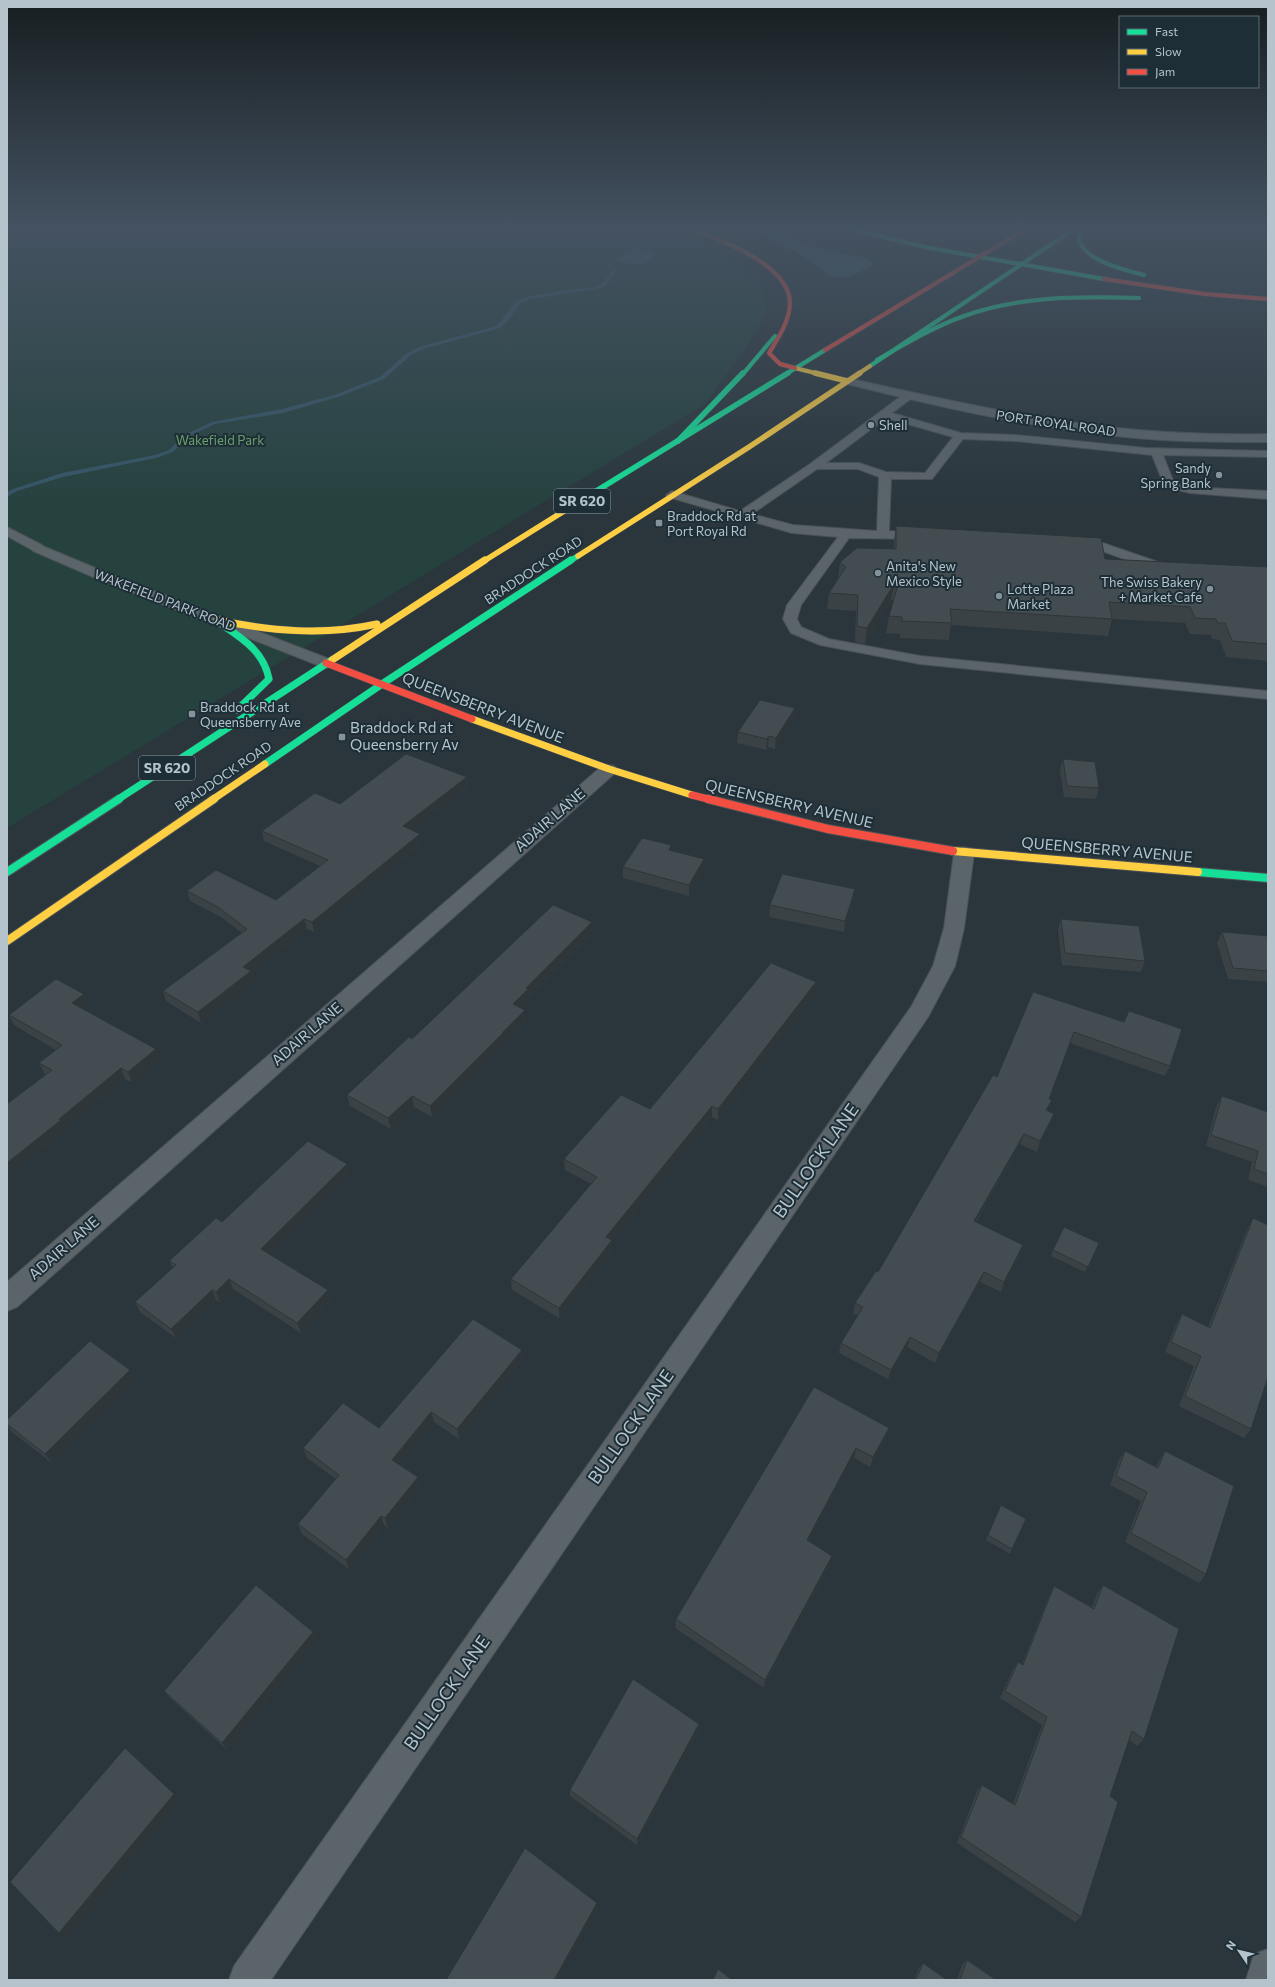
<svg xmlns="http://www.w3.org/2000/svg" width="1275" height="1987" font-family="Commissioner,sans-serif">
  <style>
    .green { fill: #26423f }
    .water { fill: #355667 }
    .lines { fill: none; stroke-linecap: round; stroke-linejoin: round }
    .stream { fill: #355667; fill-rule: evenodd }
    .lane-casing { stroke: #495156; stroke-width: 2 }
    .street-casing { stroke: #495156; stroke-width: 2 }
    .fast-far3-casing { stroke: #495156; stroke-width: 5 }
    .fast-far2-casing { stroke: #495156; stroke-width: 6 }
    .fast-far1-casing { stroke: #495156; stroke-width: 8 }
    .fast-casing { stroke: #495156; stroke-width: 10 }
    .slow-far3-casing { stroke: #495156; stroke-width: 5 }
    .slow-far2-casing { stroke: #495156; stroke-width: 6 }
    .slow-far1-casing { stroke: #495156; stroke-width: 8 }
    .slow-casing { stroke: #495156; stroke-width: 10 }
    .jam-far2-casing { stroke: #495156; stroke-width: 5 }
    .jam-far1-casing { stroke: #495156; stroke-width: 8 }
    .jam-casing { stroke: #495156; stroke-width: 10 }
    .lane { fill: #5b6469; fill-rule: evenodd }
    .street { fill: #5b6469; fill-rule: evenodd }
    .fast-far3 { stroke: #16e098; stroke-width: 4 }
    .fast-far2 { stroke: #16e098; stroke-width: 5.5 }
    .fast-far1 { stroke: #16e098; stroke-width: 7 }
    .fast { stroke: #16e098; stroke-width: 8 }
    .slow-far3 { stroke: #ffcf43; stroke-width: 4 }
    .slow-far2 { stroke: #ffcf43; stroke-width: 5.5 }
    .slow-far1 { stroke: #ffcf43; stroke-width: 7 }
    .slow { stroke: #ffcf43; stroke-width: 8 }
    .jam-far2 { stroke: #f24e42; stroke-width: 4 }
    .jam-far1 { stroke: #f24e42; stroke-width: 7 }
    .jam { stroke: #f24e42; stroke-width: 8 }
    .wall { fill: #3a4246 }
    .shaded-wall { fill: #2f3639 }
    .building { fill: #434d51; stroke: #2f3639 }
    .poi-dot { fill: #84929a; stroke: #1d2e37; stroke-width: 1.5 }
    .labels { text-anchor: middle; stroke-width: 4; stroke-linejoin: round; paint-order: stroke }
    .far-street-label { font-size: 13px; fill: #b5c4cc; stroke: #1d2e37 }
    .far-poi-label { font-size: 13px; fill: #b5c4cc; stroke: #1d2e37; text-anchor: start }
    .far-park-label { font-size: 13px; fill: #6b9f6a; stroke: #1d2e37 }
    .shield { fill: #1d2e37; stroke: #87979f; stroke-width: 1 }
    .shield-label { font-size: 14px; font-weight: bold; fill: #b5c4cc }
    .street-label { font-size: 15px; fill: #b5c4cc; stroke: #1d2e37 }
    .poi-label { font-size: 15px; fill: #b5c4cc; stroke: #1d2e37; text-anchor: start }
    .near-street-label { font-size: 18px; fill: #b5c4cc; stroke: #1d2e37 }
  </style>
  <rect width="100%" height="100%" fill="#2a363c"/>
  <path class="green" d="M 7,227 L 651,227 C 685,237 753,257 764,295 C 765,299 768,304 767,307 C 766,323 717,387 705,404 L 7,828 Z"/>
  <g class="water">
    <polygon points="747,227 764,227 810,246 866,258 873,262 872,266 849,277 838,278 829,276 824,270 793,250"/>
    <path d="M 637,249 C 644,249 650,249 654,256 L 642,265 L 619,262 L 616,259 L 629,251 Z"/>
  </g>
  <g class="lines">
    <path class="stream" d="M 613,270 L 617,271 L 606,286 L 597,289 L 530,299 L 520,303 L 508,321 L 500,328 L 423,349 L 411,355 L 384,379 L 338,397 L 283,413 L 215,424 L 188,437 L 173,452 L 156,458 L 63,477 L 17,491 L 7,497 L 7,492 L 13,489 L 62,473 L 155,455 L 169,450 L 184,435 L 212,422 L 282,409 L 334,395 L 380,377 L 407,353 L 419,347 L 496,326 C 504,319 508,310 516,302 C 523,294 580,289 594,287 L 602,284 Z"/>
    <g class="lane-casing">
      <g id="lane">
        <path d="M 908,393 L 912,394 L 913,396 L 912,398 L 892,413 L 961,433 L 1015,435 L 1146,448 L 1268,451 L 1268,457 L 1163,455 L 1174,483 L 1190,487 L 1268,491 L 1268,499 L 1190,493 L 1165,487 L 1152,455 L 1015,441 L 963,439 L 932,479 L 891,479 L 889,531 L 921,532 L 925,533 L 927,536 L 925,539 L 849,538 L 801,605 L 797,619 L 801,627 L 829,639 L 920,656 L 1268,691 L 1268,699 L 920,664 L 820,645 L 791,633 L 783,619 L 787,605 L 838,537 L 792,533 L 668,497 L 666,495 L 672,491 L 740,511 L 810,464 L 904,394 ZM 886,418 L 953,437 L 925,473 L 886,472 L 859,463 L 826,463 ZM 817,469 L 858,469 L 879,477 L 877,531 L 793,525 L 752,514 Z"/>
        <polygon points="7,527 42,545 44,548 38,552 34,551 7,536"/>
        <polygon points="1077,541 1100,542 1161,563 1172,564 1173,567 1172,570 1155,570 1099,550 1073,548 1071,545 1073,542"/>
      </g>
    </g>
    <g class="street-casing">
      <g id="street">
        <path d="M 847,378 C 933,397 1020,417 1108,427 C 1161,433 1214,435 1268,434 L 1268,442 C 1233,442 1197,442 1162,440 C 1054,433 947,409 843,383 L 841,381 L 843,379 Z"/>
        <polygon points="38,544 110,574 332,660 334,663 332,666 326,668 320,666 100,580 33,551 31,548 33,545"/>
        <polygon points="608,765 614,766 617,770 614,774 17,1307 7,1311 7,1282 602,766"/>
        <polygon points="964,847 971,849 974,853 964,928 955,966 928,1017 271,1980 229,1980 234,1966 911,1007 933,966 944,928 954,853 957,849"/>
        <polygon points="1268,1949 1268,1980 1246,1980 1254,1954"/>
      </g>
    </g>
    <g class="fast-far3-casing">
      <g id="fast-far3">
        <polyline points="842,227 930,248 1104,279"/>
        <path d="M 1082,227 C 1081,231 1078,235 1079,239 C 1084,261 1125,270 1144,275"/>
        <path d="M 877,360 C 905,344 933,327 964,316 C 1020,296 1080,296 1139,298"/>
        <polyline points="870,366 1077,227"/>
        <polyline points="743,374 775,336"/>
        <polyline points="786,374 825,350"/>
      </g>
    </g>
    <g class="fast-far2-casing">
      <g id="fast-far2">
        <polyline points="678,441 743,373"/>
        <polyline points="593,493 788,373"/>
        <polyline points="570,561 578,556"/>
      </g>
    </g>
    <g class="fast-far1-casing">
      <g id="fast-far1">
        <path d="M 224,626 C 245,640 264,653 269,679 L 237,710"/>
        <polyline points="265,764 382,684 571,560"/>
        <polyline points="117,800 332,660"/>
      </g>
    </g>
    <g class="fast-casing">
      <g id="fast">
        <polyline points="7,872 119,799"/>
        <polyline points="1198,872 1268,878"/>
      </g>
    </g>
    <g class="slow-far3-casing">
      <g id="slow-far3">
        <polyline points="795,368 819,374"/>
        <polyline points="858,374 870,366"/>
      </g>
    </g>
    <g class="slow-far2-casing">
      <g id="slow-far2">
        <polyline points="815,373 847,381"/>
        <polyline points="578,556 749,447 860,373"/>
        <polyline points="484,561 593,493"/>
      </g>
    </g>
    <g class="slow-far1-casing">
      <g id="slow-far1">
        <path d="M 217,620 C 271,631 323,636 377,624"/>
        <polyline points="332,660 485,560"/>
        <polyline points="472,719 609,769 692,795"/>
        <polyline points="212,800 265,764"/>
      </g>
    </g>
    <g class="slow-casing">
      <g id="slow">
        <polyline points="953,851 1198,872"/>
        <polyline points="7,941 214,799"/>
      </g>
    </g>
    <g class="jam-far2-casing">
      <g id="jam-far2">
        <path d="M 685,227 C 716,238 788,263 790,302 C 790,321 778,338 769,353 L 780,364 L 795,368"/>
        <polyline points="1104,279 1205,294 1268,299"/>
        <polyline points="825,350 1029,227"/>
      </g>
    </g>
    <g class="jam-far1-casing">
      <g id="jam-far1">
        <polyline points="326,663 472,719"/>
        <polyline points="692,795 712,800"/>
      </g>
    </g>
    <g class="jam-casing">
      <polyline id="jam" points="708,799 828,829 953,851"/>
    </g>
    <use href="#lane" class="lane"/>
    <use href="#street" class="street"/>
    <use href="#fast-far3" class="fast-far3"/>
    <use href="#fast-far2" class="fast-far2"/>
    <use href="#fast-far1" class="fast-far1"/>
    <use href="#fast" class="fast"/>
    <use href="#slow-far3" class="slow-far3"/>
    <use href="#slow-far2" class="slow-far2"/>
    <use href="#slow-far1" class="slow-far1"/>
    <use href="#slow" class="slow"/>
    <use href="#jam-far2" class="jam-far2"/>
    <use href="#jam-far1" class="jam-far1"/>
    <use href="#jam" class="jam"/>
  </g>
  <g class="wall">
    <polygon points="896,526 1105,559 1268,567 1268,661 1226,657 1220,640 1212,639 1211,635 1190,634 1185,623 1112,619 1108,636 951,625 949,640 900,638 900,634 886,633 889,616 894,600 891,600 865,644 855,642 856,611 827,609 829,593 838,578 840,562 894,549 894,541"/>
    <polygon points="795,708 794,718 775,749 768,747 766,750 737,743 738,732"/>
    <polygon points="1063,759 1099,788 1096,799 1064,797 1060,770"/>
    <polygon points="467,777 468,787 412,830 420,834 421,844 314,932 307,929 252,973 254,982 201,1023 166,1001 163,991 242,933 221,917 190,901 187,891 276,900 320,866 264,841 262,831 340,804"/>
    <polygon points="671,850 704,870 689,896 623,878 623,867"/>
    <polygon points="855,889 853,900 844,932 769,917 770,905"/>
    <polygon points="1061,919 1145,961 1141,972 1062,965 1058,930"/>
    <polygon points="592,922 593,933 529,997 529,1000 521,1008 526,1021 504,1043 504,1044 432,1117 414,1107 391,1129 350,1106 347,1095 412,1039"/>
    <polygon points="1222,932 1268,936 1268,982 1228,979 1217,943"/>
    <polygon points="816,982 815,993 718,1120 712,1117 612,1241 612,1251 559,1318 512,1290 511,1279 591,1184 565,1170 564,1159 650,1109"/>
    <polygon points="1033,992 1170,1066 1165,1076 1070,1043 1049,1099 1048,1111 1054,1114 1050,1124 1037,1152 1020,1144 976,1222 1020,1255 1001,1292 980,1282 935,1363 907,1347 888,1379 839,1353 841,1343 858,1316 853,1313 855,1303 878,1272 997,1077"/>
    <polygon points="88,1005 83,1009 156,1049 160,1060 132,1082 125,1079 65,1128 66,1130 7,1177 46,1075 44,1073 39,1063 56,1050 14,1025 9,1015"/>
    <polygon points="1222,1096 1268,1112 1268,1187 1248,1180 1252,1162 1206,1146 1216,1107"/>
    <polygon points="350,1174 269,1254 328,1290 331,1300 301,1333 233,1289 220,1302 216,1300 176,1338 140,1312 135,1302 173,1268 169,1261 222,1222"/>
    <polygon points="1253,1218 1251,1429 1244,1438 1179,1406 1194,1366 1165,1352 1176,1325 1182,1314 1208,1327 1247,1229"/>
    <polygon points="1099,1243 1085,1272 1051,1256 1053,1250"/>
    <polygon points="522,1350 523,1360 459,1439 434,1422 399,1465 420,1487 388,1528 384,1525 349,1569 302,1534 298,1524 336,1479 307,1458 303,1448 379,1428"/>
    <polygon points="136,1380 52,1463 12,1432 7,1425 7,1420"/>
    <polygon points="814,1387 889,1428 886,1438 870,1467 854,1458 809,1542 830,1565 764,1688 675,1628 676,1619"/>
    <polygon points="1125,1451 1156,1467 1159,1461 1165,1451 1206,1574 1199,1583 1125,1542 1141,1501 1110,1485 1119,1460"/>
    <polygon points="1001,1505 1026,1519 1010,1554 986,1540"/>
    <polygon points="1103,1585 1144,1739 1137,1746 1129,1740 1110,1796 1081,1917 1075,1922 957,1843 977,1791 982,1785 1013,1804 1042,1725 1000,1698 1013,1669 1018,1662 1022,1664 1050,1594 1054,1586 1092,1607 1097,1594"/>
    <polygon points="313,1632 317,1640 227,1750 170,1698 164,1691"/>
    <polygon points="699,1724 698,1732 637,1845 570,1796 570,1790"/>
    <polygon points="967,1960 996,1980 957,1980 962,1965"/>
    <polygon points="923,1963 947,1980 914,1980 919,1968"/>
  </g>
  <g class="shaded-wall">
    <polygon points="894,584 891,600 865,644 867,628"/>
    <polygon points="795,708 794,718 775,749 776,738"/>
    <polygon points="769,736 768,747 766,750 767,739"/>
    <polygon points="467,777 468,787 404,836 403,826"/>
    <polygon points="420,834 421,844 314,932 312,922"/>
    <polygon points="704,859 704,870 689,896 689,885"/>
    <polygon points="855,889 853,900 844,932 845,921"/>
    <polygon points="304,919 307,929 252,973 254,982 201,1023 198,1012 243,967"/>
    <polygon points="592,922 593,933 529,997 529,1000 514,1016 513,1004 526,988"/>
    <polygon points="816,982 815,993 718,1120 718,1109"/>
    <polygon points="84,994 88,1005 77,1013 72,1003"/>
    <polygon points="525,1010 526,1021 504,1043 504,1044 432,1117 430,1106"/>
    <polygon points="156,1049 160,1060 132,1082 128,1072"/>
    <polygon points="121,1068 125,1079 65,1128 66,1130 7,1177 7,1163"/>
    <polygon points="412,1096 414,1107 391,1129 388,1118"/>
    <polygon points="1052,1100 1048,1111 1043,1121 1046,1110"/>
    <polygon points="712,1106 712,1117 612,1241 612,1251 559,1318 559,1308 606,1237"/>
    <polygon points="1054,1114 1050,1124 1037,1152 1040,1141"/>
    <polygon points="1024,1134 1020,1144 970,1231 974,1221"/>
    <polygon points="347,1164 350,1174 265,1259 261,1249"/>
    <polygon points="1023,1245 1020,1255 1001,1292 1004,1282"/>
    <polygon points="984,1272 980,1282 935,1363 939,1353"/>
    <polygon points="229,1279 233,1289 220,1302 216,1292"/>
    <polygon points="212,1290 216,1300 176,1338 171,1329"/>
    <polygon points="328,1290 331,1300 301,1333 297,1323"/>
    <polygon points="910,1337 907,1347 888,1379 891,1370"/>
    <polygon points="522,1350 523,1360 459,1439 457,1429"/>
    <polygon points="130,1370 136,1380 52,1463 45,1454"/>
    <polygon points="431,1412 434,1422 395,1470 392,1460"/>
    <polygon points="889,1428 886,1438 870,1467 873,1457"/>
    <polygon points="856,1448 854,1458 805,1550 807,1540"/>
    <polygon points="418,1477 420,1487 388,1528 385,1518"/>
    <polygon points="381,1516 384,1525 349,1569 346,1560"/>
    <polygon points="832,1556 830,1565 764,1688 765,1680"/>
    <polygon points="313,1632 317,1640 227,1750 222,1743"/>
    <polygon points="699,1724 698,1732 637,1845 637,1839"/>
    <polygon points="174,1794 180,1801 67,1938 59,1933"/>
    <polygon points="597,1903 598,1909 558,1980 554,1980"/>
  </g>
  <g class="building">
    <polygon points="896,526 1101,538 1105,559 1268,567 1268,644 1232,641 1225,623 1217,623 1216,619 1195,618 1190,607 1109,602 1112,619 950,609 952,623 902,621 902,617 889,616 898,585 894,584 867,628 857,626 858,595 829,593 846,567 840,562 857,548 896,549"/>
    <polygon points="760,700 795,708 776,738 769,736 767,739 738,732"/>
    <polygon points="406,754 467,777 403,826 420,834 312,922 304,919 243,967 251,971 198,1012 163,991 247,929 218,907 187,891 216,870 276,900 328,860 262,831 315,793 340,804"/>
    <polygon points="1063,759 1095,762 1099,788 1067,786"/>
    <polygon points="642,838 671,845 669,850 704,859 689,885 623,867"/>
    <polygon points="782,874 855,889 845,921 770,905"/>
    <polygon points="553,905 592,922 526,988 528,989 513,1004 525,1010 502,1033 503,1033 430,1106 412,1096 388,1118 347,1095 409,1037 412,1039"/>
    <polygon points="1061,919 1139,926 1145,961 1065,953"/>
    <polygon points="1222,932 1268,936 1268,971 1233,968"/>
    <polygon points="771,963 816,982 718,1109 712,1106 606,1237 612,1240 559,1308 511,1279 597,1177 564,1159 621,1095 650,1109"/>
    <polygon points="56,979 84,994 72,1003 156,1049 128,1072 121,1068 59,1119 61,1120 7,1163 7,1104 52,1070 39,1063 62,1045 9,1015"/>
    <polygon points="1033,992 1124,1022 1129,1011 1182,1029 1170,1066 1074,1032 1049,1099 1052,1100 1046,1110 1054,1114 1040,1141 1024,1134 974,1221 1023,1245 1004,1282 984,1272 939,1353 910,1337 891,1370 841,1343 863,1307 855,1303 876,1271 878,1272 993,1075 997,1077"/>
    <polygon points="1222,1096 1268,1112 1268,1174 1254,1169 1258,1151 1211,1135"/>
    <polygon points="308,1141 347,1164 261,1249 328,1290 297,1323 229,1279 216,1292 212,1290 171,1329 135,1302 176,1265 169,1261 216,1218 222,1222"/>
    <polygon points="1253,1218 1268,1225 1268,1377 1251,1429 1185,1396 1201,1356 1171,1342 1182,1314 1210,1328"/>
    <polygon points="1064,1227 1099,1243 1088,1267 1053,1250"/>
    <polygon points="473,1319 522,1350 457,1429 431,1412 392,1460 418,1477 385,1518 381,1516 346,1560 298,1524 339,1475 303,1448 343,1403 379,1428"/>
    <polygon points="90,1341 130,1370 45,1454 7,1424 7,1420"/>
    <polygon points="814,1387 889,1428 873,1457 856,1448 807,1540 832,1556 765,1680 676,1619"/>
    <polygon points="1125,1451 1158,1468 1165,1451 1234,1486 1206,1574 1131,1533 1147,1492 1116,1476"/>
    <polygon points="1001,1505 1026,1519 1012,1549 988,1535"/>
    <polygon points="256,1585 313,1632 222,1743 164,1691"/>
    <polygon points="1103,1585 1179,1629 1144,1739 1132,1731 1110,1796 1118,1802 1081,1917 961,1837 982,1785 1015,1805 1047,1717 1005,1691 1018,1662 1023,1665 1054,1586 1094,1609"/>
    <polygon points="633,1679 699,1724 637,1839 570,1790"/>
    <polygon points="125,1748 174,1794 59,1933 10,1882"/>
    <polygon points="525,1848 597,1903 554,1980 446,1980"/>
    <polygon points="967,1960 996,1980 960,1980"/>
    <polygon points="923,1963 947,1980 916,1980"/>
    <polygon points="718,1969 732,1980 713,1980"/>
  </g>
  <linearGradient id="sky" x2="0" y2="1"><stop stop-color="#171e21"/><stop offset="0.45" stop-color="#445261"/><stop offset="1" stop-color="#445261" stop-opacity="0"/></linearGradient>
  <rect width="1275" height="505" fill="url(#sky)"/>
  <g class="poi-dot">
    <circle cx="871" cy="425" r="4"/>
    <circle cx="1219" cy="475" r="4"/>
    <rect x="655" y="519" width="8" height="8" rx="2"/>
    <circle cx="878" cy="573" r="4"/>
    <circle cx="1210" cy="589" r="4"/>
    <circle cx="999" cy="596" r="4"/>
    <rect x="188" y="710" width="8" height="8" rx="2"/>
    <rect x="338" y="733" width="8" height="8" rx="2"/>
  </g>
  <g class="labels">
    <g class="far-street-label">
      <text transform="translate(1056 423) rotate(8)" y="5">PORT ROYAL ROAD</text>
      <text transform="translate(533 570) rotate(-33)" y="5">BRADDOCK ROAD</text>
      <text transform="translate(165 600) rotate(21)" y="5">WAKEFIELD PARK ROAD</text>
      <text transform="translate(223 776) rotate(-34)" y="5">BRADDOCK ROAD</text>
    </g>
    <g class="far-poi-label">
      <text x="879" y="430">Shell</text>
      <text x="1211" y="473" text-anchor="end">Sandy<tspan x="1211" dy="15">Spring Bank</tspan></text>
      <text x="667" y="521">Braddock Rd at<tspan x="667" dy="15">Port Royal Rd</tspan></text>
      <text x="886" y="571">Anita's New<tspan x="886" dy="15">Mexico Style</tspan></text>
      <text x="1202" y="587" text-anchor="end">The Swiss Bakery<tspan x="1202" dy="15">+ Market Cafe</tspan></text>
      <text x="1007" y="594">Lotte Plaza<tspan x="1007" dy="15">Market</tspan></text>
      <text x="200" y="712">Braddock Rd at<tspan x="200" dy="15">Queensberry Ave</tspan></text>
    </g>
    <g class="far-park-label">
      <text x="220" y="445">Wakefield Park</text>
    </g>
    <g class="shield">
      <rect x="554" y="489" width="56" height="24" rx="3"/>
      <rect x="139" y="756" width="56" height="24" rx="3"/>
    </g>
    <g class="shield-label">
      <text x="582" y="506">SR 620</text>
      <text x="167" y="773">SR 620</text>
    </g>
    <g class="street-label">
      <text transform="translate(483 708) rotate(21)" y="5">QUEENSBERRY AVENUE</text>
      <text transform="translate(789 804) rotate(13)" y="5">QUEENSBERRY AVENUE</text>
      <text transform="translate(550 820) rotate(-41)" y="5">ADAIR LANE</text>
      <text transform="translate(1107 850) rotate(5)" y="5">QUEENSBERRY AVENUE</text>
      <text transform="translate(307 1034) rotate(-41)" y="5">ADAIR LANE</text>
      <text transform="translate(64 1248) rotate(-41)" y="5">ADAIR LANE</text>
    </g>
    <g class="poi-label">
      <text x="350" y="733">Braddock Rd at<tspan x="350" dy="17">Queensberry Av</tspan></text>
    </g>
    <g class="near-street-label">
      <text transform="translate(816 1161) rotate(-55)" y="6">BULLOCK LANE</text>
      <text transform="translate(631 1427) rotate(-55)" y="6">BULLOCK LANE</text>
      <text transform="translate(447 1693) rotate(-55)" y="6">BULLOCK LANE</text>
    </g>
  </g>
  <rect width="1275" height="1987" fill="none" stroke="#b5c4cc" stroke-width="16"/>
  <rect x="1119" y="16" width="140" height="72" fill="#1d2e37" stroke="#5a6a73"/>
  <rect x="1127" y="29" width="20" height="6" fill="#16e098" stroke="#5a6a73"/>
  <text x="1155" y="36" font-size="12" fill="#b5c4cc">Fast</text>
  <rect x="1127" y="49" width="20" height="6" fill="#ffcf43" stroke="#5a6a73"/>
  <text x="1155" y="56" font-size="12" fill="#b5c4cc">Slow</text>
  <rect x="1127" y="69" width="20" height="6" fill="#f24e42" stroke="#5a6a73"/>
  <text x="1155" y="76" font-size="12" fill="#b5c4cc">Jam</text>
  <g transform="translate(1239 1951) rotate(305)" stroke="#1d2e37" stroke-width="3" paint-order="stroke">
  <path d="M0-3L7 15L0 10L-7 15Z" fill="#b5c4cc"/>
  <text y="-6" font-size="11" font-weight="bold" text-anchor="middle" fill="#b5c4cc">N</text>
  </g>
</svg>
